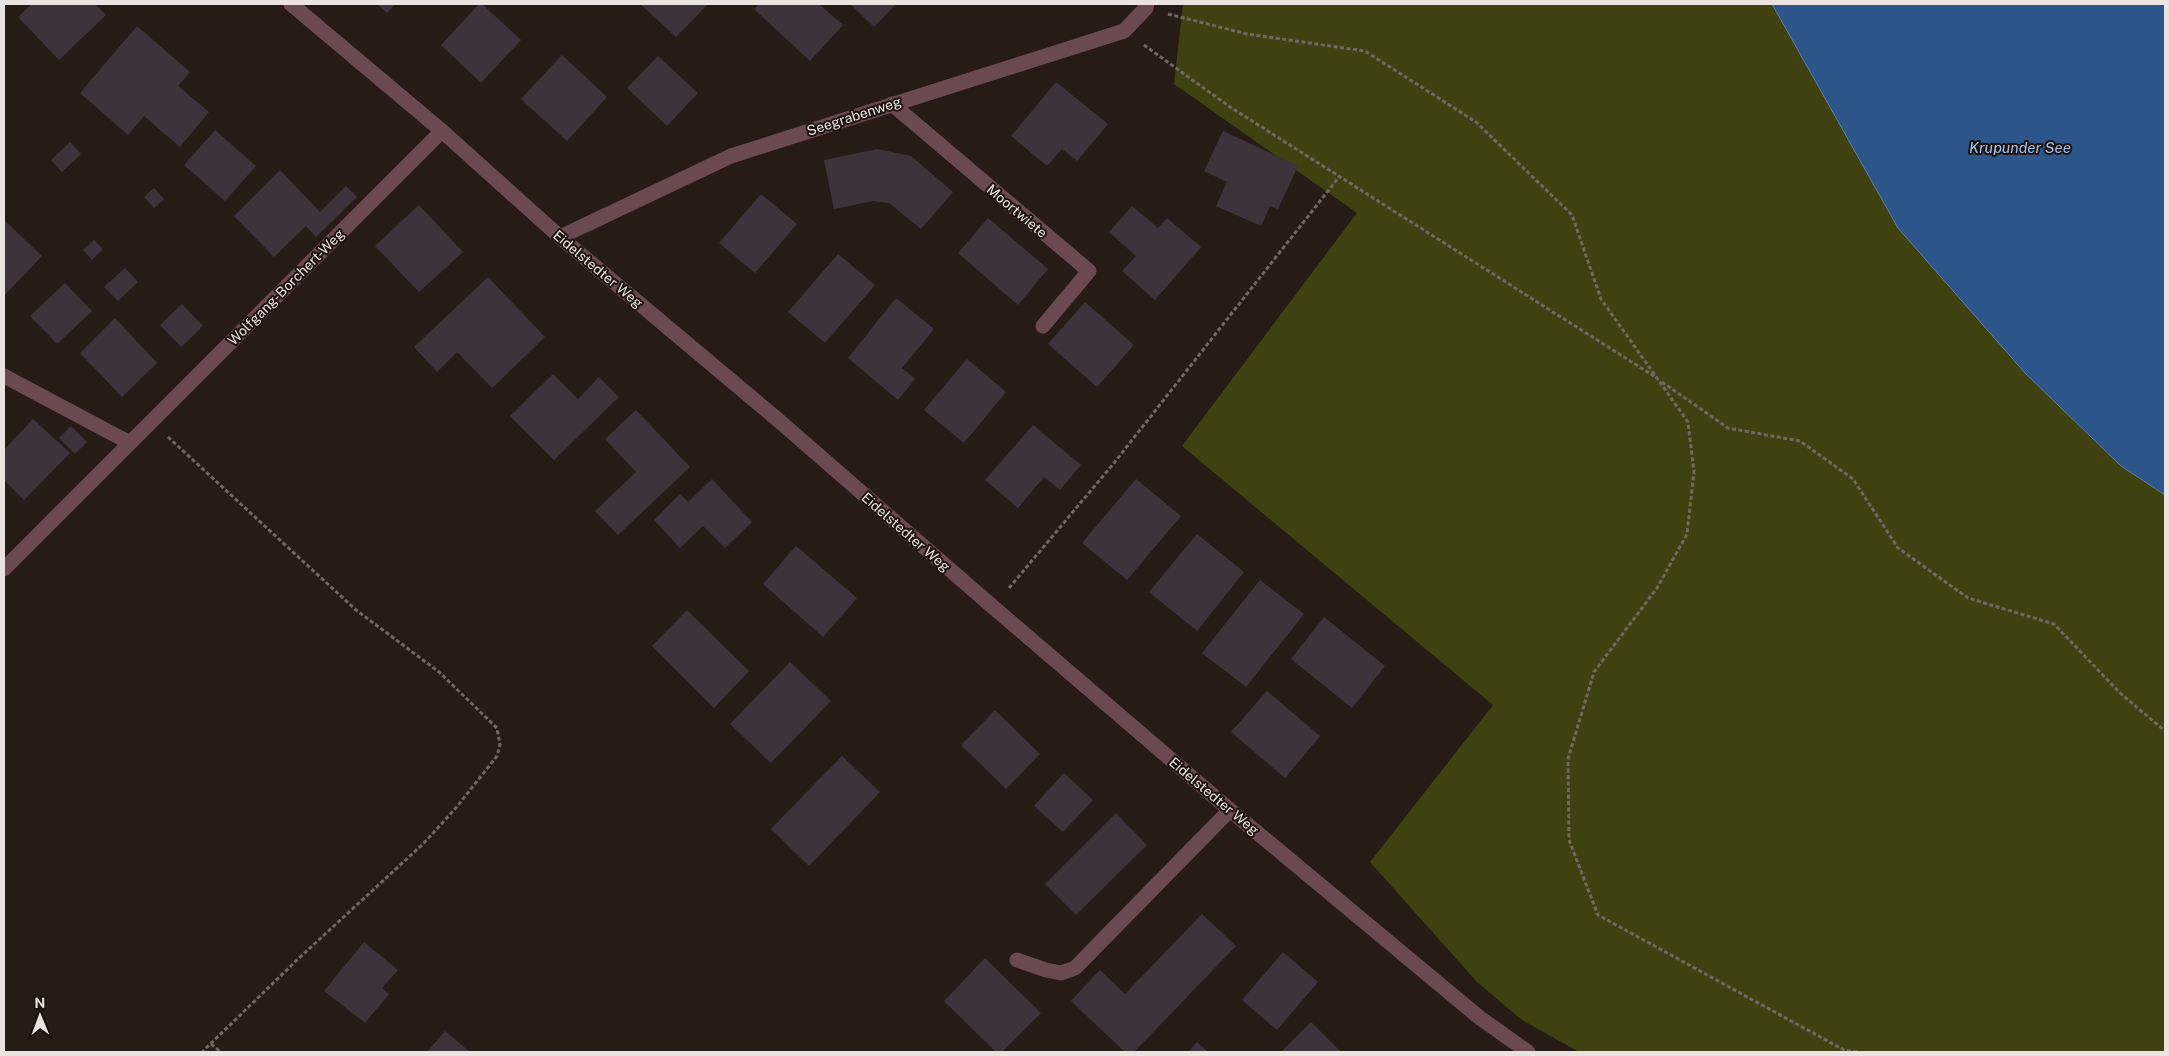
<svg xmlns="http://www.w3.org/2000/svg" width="2169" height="1056" font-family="'Public Sans',sans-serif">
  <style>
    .green { fill: #3f4110 }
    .water { fill: #2c568a; stroke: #6580a4 }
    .building { fill: #3f333b }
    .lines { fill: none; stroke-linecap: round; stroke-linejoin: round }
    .path { stroke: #726762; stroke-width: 3; stroke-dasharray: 4 2.5; stroke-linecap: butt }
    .minor { stroke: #6a4a4f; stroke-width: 15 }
    .labels { text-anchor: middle; stroke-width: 4; stroke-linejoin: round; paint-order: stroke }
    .street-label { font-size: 14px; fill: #ebe3df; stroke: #1d120d }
    .water-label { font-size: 15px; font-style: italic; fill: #a1c6f4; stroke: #1d120d }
  </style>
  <rect width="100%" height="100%" fill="#271b15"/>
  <polygon class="green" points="1183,4 1772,4 1898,228 2025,373 2121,466 2165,495 2165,1052 1579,1052 1522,1020 1477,982 1370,862 1493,705 1182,446 1357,213 1174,84"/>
  <polygon class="water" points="1772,4 2165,4 2165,495 2121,466 2025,373 1898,228"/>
  <g class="building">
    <polygon points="32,4 95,4 106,15 59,60 18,17"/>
    <polygon points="377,4 395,4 387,13"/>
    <polygon points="479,4 482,4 521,40 481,83 441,45"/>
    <polygon points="640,4 708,4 676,37"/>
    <polygon points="759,4 819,4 843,25 810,61 754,9"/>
    <polygon points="850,4 896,4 874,27"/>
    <polygon points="137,26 190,72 178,86 209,112 180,147 144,116 128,135 80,93"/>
    <polygon points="562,55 607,97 567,141 521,99"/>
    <polygon points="658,56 698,93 667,126 627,88"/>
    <polygon points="1056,82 1108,124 1077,161 1062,149 1047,166 1011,136"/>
    <polygon points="215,130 256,166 225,201 184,165"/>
    <polygon points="1223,131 1298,166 1278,209 1270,206 1261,226 1216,206 1227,182 1204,171"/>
    <polygon points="70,142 81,154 62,172 51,160"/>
    <polygon points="877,149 911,156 953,192 921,229 889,203 873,201 834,209 824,160"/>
    <polygon points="280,170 320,212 346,186 357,197 316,237 306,226 274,257 234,216"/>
    <polygon points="154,188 164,199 154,208 144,197"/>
    <polygon points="761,194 797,224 755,273 719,243"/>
    <polygon points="419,205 463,252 419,292 375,246"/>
    <polygon points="1132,206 1158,228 1167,218 1201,247 1155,300 1122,271 1136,256 1109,232"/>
    <polygon points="988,218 1048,269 1018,305 958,253"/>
    <polygon points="4,220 42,256 4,296"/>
    <polygon points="94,240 103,249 92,260 83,250"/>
    <polygon points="838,254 875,285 825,343 788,312"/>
    <polygon points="125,268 138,282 118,301 104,287"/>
    <polygon points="488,277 545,337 492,388 457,352 437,372 414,347"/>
    <polygon points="65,283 92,311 57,344 30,316"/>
    <polygon points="896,298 934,329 902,368 915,379 898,400 848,358"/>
    <polygon points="1085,302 1134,345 1097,387 1048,344"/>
    <polygon points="182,304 203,326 181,347 160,325"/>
    <polygon points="115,318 157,363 122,397 80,353"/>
    <polygon points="967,359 1006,392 964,443 924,410"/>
    <polygon points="553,374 578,399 599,377 619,397 554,460 510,416"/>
    <polygon points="636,410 690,467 618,535 595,511 636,472 605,439"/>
    <polygon points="33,419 70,453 24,500 4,480 4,450"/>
    <polygon points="1033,425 1081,465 1060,490 1044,477 1018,508 985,480"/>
    <polygon points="71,426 87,442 75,454 59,438"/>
    <polygon points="712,479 752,522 725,548 703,526 680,548 654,520 680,494 688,502"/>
    <polygon points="1136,479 1181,516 1127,580 1082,543"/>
    <polygon points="1197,534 1244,572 1197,631 1149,592"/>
    <polygon points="796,546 857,598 823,637 763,584"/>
    <polygon points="1260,580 1304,614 1246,687 1202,653"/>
    <polygon points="687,610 749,671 714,708 652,646"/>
    <polygon points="1324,617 1385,666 1352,708 1291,659"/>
    <polygon points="790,662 831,701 771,763 730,724"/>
    <polygon points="1267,691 1320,736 1285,778 1231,732"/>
    <polygon points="995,710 1040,754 1006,789 961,745"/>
    <polygon points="842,756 880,792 809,866 771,829"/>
    <polygon points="1064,773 1093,800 1063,832 1034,806"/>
    <polygon points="1116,813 1147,845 1076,915 1045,884"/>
    <polygon points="1202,914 1236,946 1134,1052 1125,1052 1071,1001 1100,970 1125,994"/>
    <polygon points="364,942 398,970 382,988 389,994 365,1023 324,991"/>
    <polygon points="1283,952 1318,982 1277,1030 1242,1000"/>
    <polygon points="985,958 1041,1013 1002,1052 996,1052 944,1001"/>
    <polygon points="1311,1022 1341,1052 1281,1052"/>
    <polygon points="445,1031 470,1052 427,1052"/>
    <polygon points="1197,1042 1208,1052 1188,1052"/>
  </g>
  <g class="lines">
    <g class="path">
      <polyline points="1168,14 1247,34 1365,51 1476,122 1572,215 1601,299 1688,422 1694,472 1687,534 1657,588 1594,672 1568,759 1569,840 1598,915 1844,1050 1858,1052"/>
      <polyline points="1144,45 1230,107 1657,378"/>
      <polyline points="1662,382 1728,428 1800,441 1853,479 1898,548 1968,598 2054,624 2120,693 2165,731"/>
      <polyline points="168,437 356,610 439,672 497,728 500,745 497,756 455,809 423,844 298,959 202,1052"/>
      <polyline points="1009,588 1114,463 1339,177"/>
      <polyline points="211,1044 221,1052"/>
    </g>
    <g class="minor">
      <polyline points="291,4 442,131 560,237 777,419 993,607 1230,810 1480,1018 1528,1052"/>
      <polyline points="892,104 1089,271 1043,326"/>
      <polyline points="560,237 731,156 1124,31 1146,8 1147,4"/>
      <polyline points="4,376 130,443"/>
      <polyline points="4,569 442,131"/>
      <polyline points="1017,960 1046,970 1061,973 1075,968 1230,810"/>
    </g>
  </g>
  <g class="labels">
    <g class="street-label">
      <text transform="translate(854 116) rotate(-18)" y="5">Seegrabenweg</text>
      <text transform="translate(1017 211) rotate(40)" y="5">Moortwiete</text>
      <text transform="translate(598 269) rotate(40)" y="5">Eidelstedter Weg</text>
      <text transform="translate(286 287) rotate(-45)" y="5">Wolfgang-Borchert-Weg</text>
      <text transform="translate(906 532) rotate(41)" y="5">Eidelstedter Weg</text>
      <text transform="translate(1214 796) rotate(40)" y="5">Eidelstedter Weg</text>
    </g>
    <g class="water-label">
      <text x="2020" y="153">Krupunder See</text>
    </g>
  </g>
  <rect width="2169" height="1056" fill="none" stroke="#ebe3df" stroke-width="10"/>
  <g transform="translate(40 1016) rotate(359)" stroke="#1d120d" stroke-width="4" paint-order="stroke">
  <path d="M0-4L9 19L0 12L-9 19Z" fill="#ebe3df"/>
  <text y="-8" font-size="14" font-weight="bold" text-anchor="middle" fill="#ebe3df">N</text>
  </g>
</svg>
